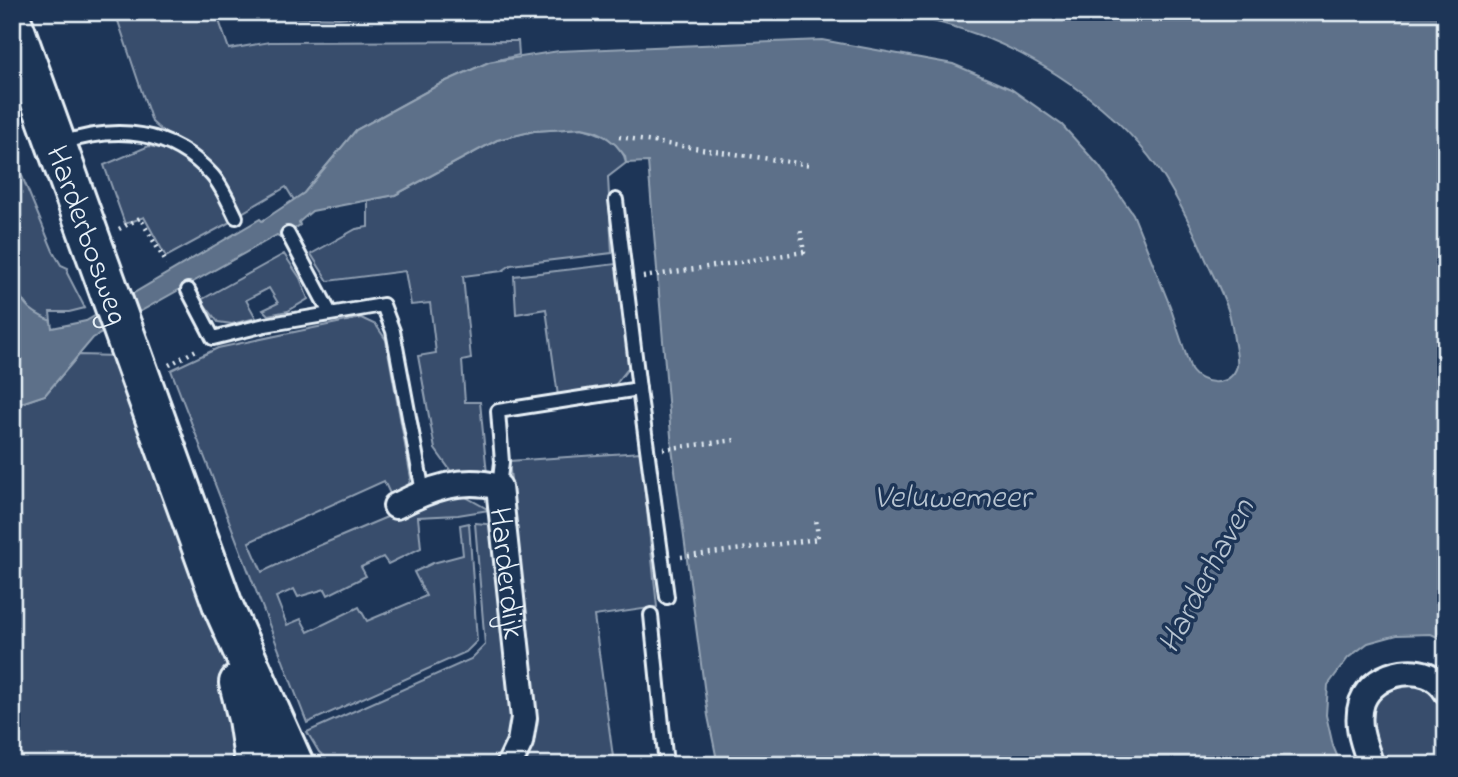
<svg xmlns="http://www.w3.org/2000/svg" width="1458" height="777" font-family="'Indie Flower',sans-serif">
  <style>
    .green { fill: #374d6c; stroke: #909fb2; stroke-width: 2 }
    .water { fill: #5d7089; stroke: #95a4b5; stroke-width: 2 }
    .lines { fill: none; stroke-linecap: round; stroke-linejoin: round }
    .lane-casing { stroke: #e8f1f8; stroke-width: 18 }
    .street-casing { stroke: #e8f1f8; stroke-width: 30 }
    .primary-casing { stroke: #e8f1f8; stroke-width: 44 }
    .path { stroke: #e8f1f8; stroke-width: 4.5; stroke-dasharray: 2 5; stroke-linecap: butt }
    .lane { stroke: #1d3557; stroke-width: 12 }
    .street { stroke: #1d3557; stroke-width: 24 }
    .primary { stroke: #1d3557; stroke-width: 38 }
    .labels { text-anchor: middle; stroke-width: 7; stroke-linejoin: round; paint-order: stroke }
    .street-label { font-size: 32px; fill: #e8f1f8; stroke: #1d3557 }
    .water-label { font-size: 33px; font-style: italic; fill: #b7c4d1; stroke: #1d3557 }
  </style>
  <rect width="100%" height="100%" fill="#1d3557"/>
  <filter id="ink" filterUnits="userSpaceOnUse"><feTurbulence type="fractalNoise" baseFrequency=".0143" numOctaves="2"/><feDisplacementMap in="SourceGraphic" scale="14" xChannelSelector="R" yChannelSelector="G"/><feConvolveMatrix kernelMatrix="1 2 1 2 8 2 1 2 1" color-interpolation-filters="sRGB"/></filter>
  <g filter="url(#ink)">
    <g class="green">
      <path d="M 115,12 L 216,12 L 229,49 L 270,42 L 518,41 L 519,55 L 489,62 L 442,83 L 356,130 L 304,193 L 294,200 L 286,187 L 240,214 C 230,190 219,167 197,153 C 179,141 167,137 152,122 Z"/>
      <polygon points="259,12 416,12 339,18 282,17 262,21"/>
      <path d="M 582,128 C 601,133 623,142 626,163 L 608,177 L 612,253 L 511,265 L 502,271 L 463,276 L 471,359 L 462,361 L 465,402 L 480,402 L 487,474 L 453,474 L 435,449 L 418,356 L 436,353 L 430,303 L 411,305 L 405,271 L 328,281 L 311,254 L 356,229 L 368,227 L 368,200 L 395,195 L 497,140 L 534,131 Z"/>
      <path d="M 149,146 C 196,154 211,182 232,221 L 166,257 L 144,217 L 125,224 L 104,165 Z"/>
      <path d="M 12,152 L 53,251 L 61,265 L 68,268 L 67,273 L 85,308 L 69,312 L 50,312 L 51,321 C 38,316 28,312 21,299 C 6,274 12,185 12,152 Z"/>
      <polygon points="284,254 300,278 308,299 288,311 268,315 263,310 278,303 269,288 246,300 256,318 232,324 218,322 201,300"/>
      <polygon points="616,264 630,366 612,389 558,396 546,309 516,314 514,276"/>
      <polygon points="361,318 376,325 386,340 411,478 407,488 392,498 384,481 249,542 262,572 311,549 406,509 444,496 464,496 489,510 458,515 418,517 421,548 388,564 383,557 361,567 366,576 328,595 325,589 298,597 294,589 276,597 287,625 301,619 308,632 359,607 367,621 426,596 414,572 433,563 463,555 460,525 469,523 477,641 466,652 307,723 171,370 218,348"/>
      <polygon points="79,355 117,356 214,621 237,704 249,765 12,765 12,406 45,395"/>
      <polygon points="641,452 657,607 594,616 614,764 522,765 534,737 531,665 509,461"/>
      <polygon points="475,523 497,525 512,694 512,733 506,756 495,765 334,765 319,752 307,732 471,659 485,645"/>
      <polygon points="1413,679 1442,698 1446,707 1446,765 1380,765 1369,715 1377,694"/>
    </g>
    <path class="water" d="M 876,12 L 1446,12 L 1446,641 L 1431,634 L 1397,635 L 1368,643 L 1348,658 L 1328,685 L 1326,715 L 1333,746 L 1341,765 L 718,765 L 708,716 L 672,448 L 648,162 L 626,163 L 625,156 L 616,145 L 604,135 L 595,131 L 582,128 L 534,131 L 497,140 L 395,195 L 312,211 L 299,222 L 300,225 L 281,238 L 277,235 L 93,338 L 45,395 L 12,406 L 12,275 C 21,301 25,310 51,321 L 52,328 L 86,321 L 260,219 L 262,221 L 304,193 L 356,130 L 442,83 L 489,62 L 559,51 L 822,40 L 953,64 L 1011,89 L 1062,125 L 1099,166 L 1133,214 L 1170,306 L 1191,370 C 1202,386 1231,388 1237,366 C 1238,359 1236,351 1235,345 C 1233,335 1232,323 1229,313 C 1223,292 1210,271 1202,250 C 1190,223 1176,195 1159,170 C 1108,97 1015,39 928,20 C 911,16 893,15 876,12 Z"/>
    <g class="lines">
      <g class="lane-casing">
        <g id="lane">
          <path d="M 62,143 C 116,125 171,129 212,175 C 222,186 229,203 236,217"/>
          <polyline points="288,234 330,313"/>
          <polyline points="188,290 213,338 265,325 383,305 393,331 423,492"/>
          <polyline points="639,389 667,597"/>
          <polyline points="499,487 502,462 498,411 639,389 616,200"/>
          <polyline points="651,615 666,765"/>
        </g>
      </g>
      <g class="street-casing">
        <g id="street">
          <path id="s1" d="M 396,506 C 429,489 462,476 499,487 L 524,718 L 520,742 L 509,765"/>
          <path d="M 1371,765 C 1364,745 1355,724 1362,702 C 1374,670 1428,660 1446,691"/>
        </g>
      </g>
      <g class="primary-casing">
        <g id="primary">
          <path id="s2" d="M 12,22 L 223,606 L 294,765"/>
          <polyline points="239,683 248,719 255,765"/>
        </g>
      </g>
      <g class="path">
        <polyline points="619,137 811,165"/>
        <polyline points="119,229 140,218 167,264"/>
        <polyline points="643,277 804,252 800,228"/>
        <polyline points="169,365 198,349"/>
        <polyline points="663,449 736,440"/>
        <polyline points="681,557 818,539 816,518"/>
      </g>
      <use href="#lane" class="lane"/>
      <use href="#street" class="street"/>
      <use href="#primary" class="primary"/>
    </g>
  </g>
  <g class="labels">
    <g class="street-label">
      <text dy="11" stroke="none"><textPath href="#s2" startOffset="226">Harderbosweg</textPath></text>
      <text dy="11" stroke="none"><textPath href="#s1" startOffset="194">Harderdijk</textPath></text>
    </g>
    <g class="water-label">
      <text x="952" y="507">Veluwemeer</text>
      <text transform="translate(1204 575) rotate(-62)" y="12">Harderhaven</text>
    </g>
  </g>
  <rect width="1458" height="777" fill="none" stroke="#1d3557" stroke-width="42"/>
  <rect x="21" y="21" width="1416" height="735" fill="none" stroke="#e8f1f8" stroke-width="2.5" filter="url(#ink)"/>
</svg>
